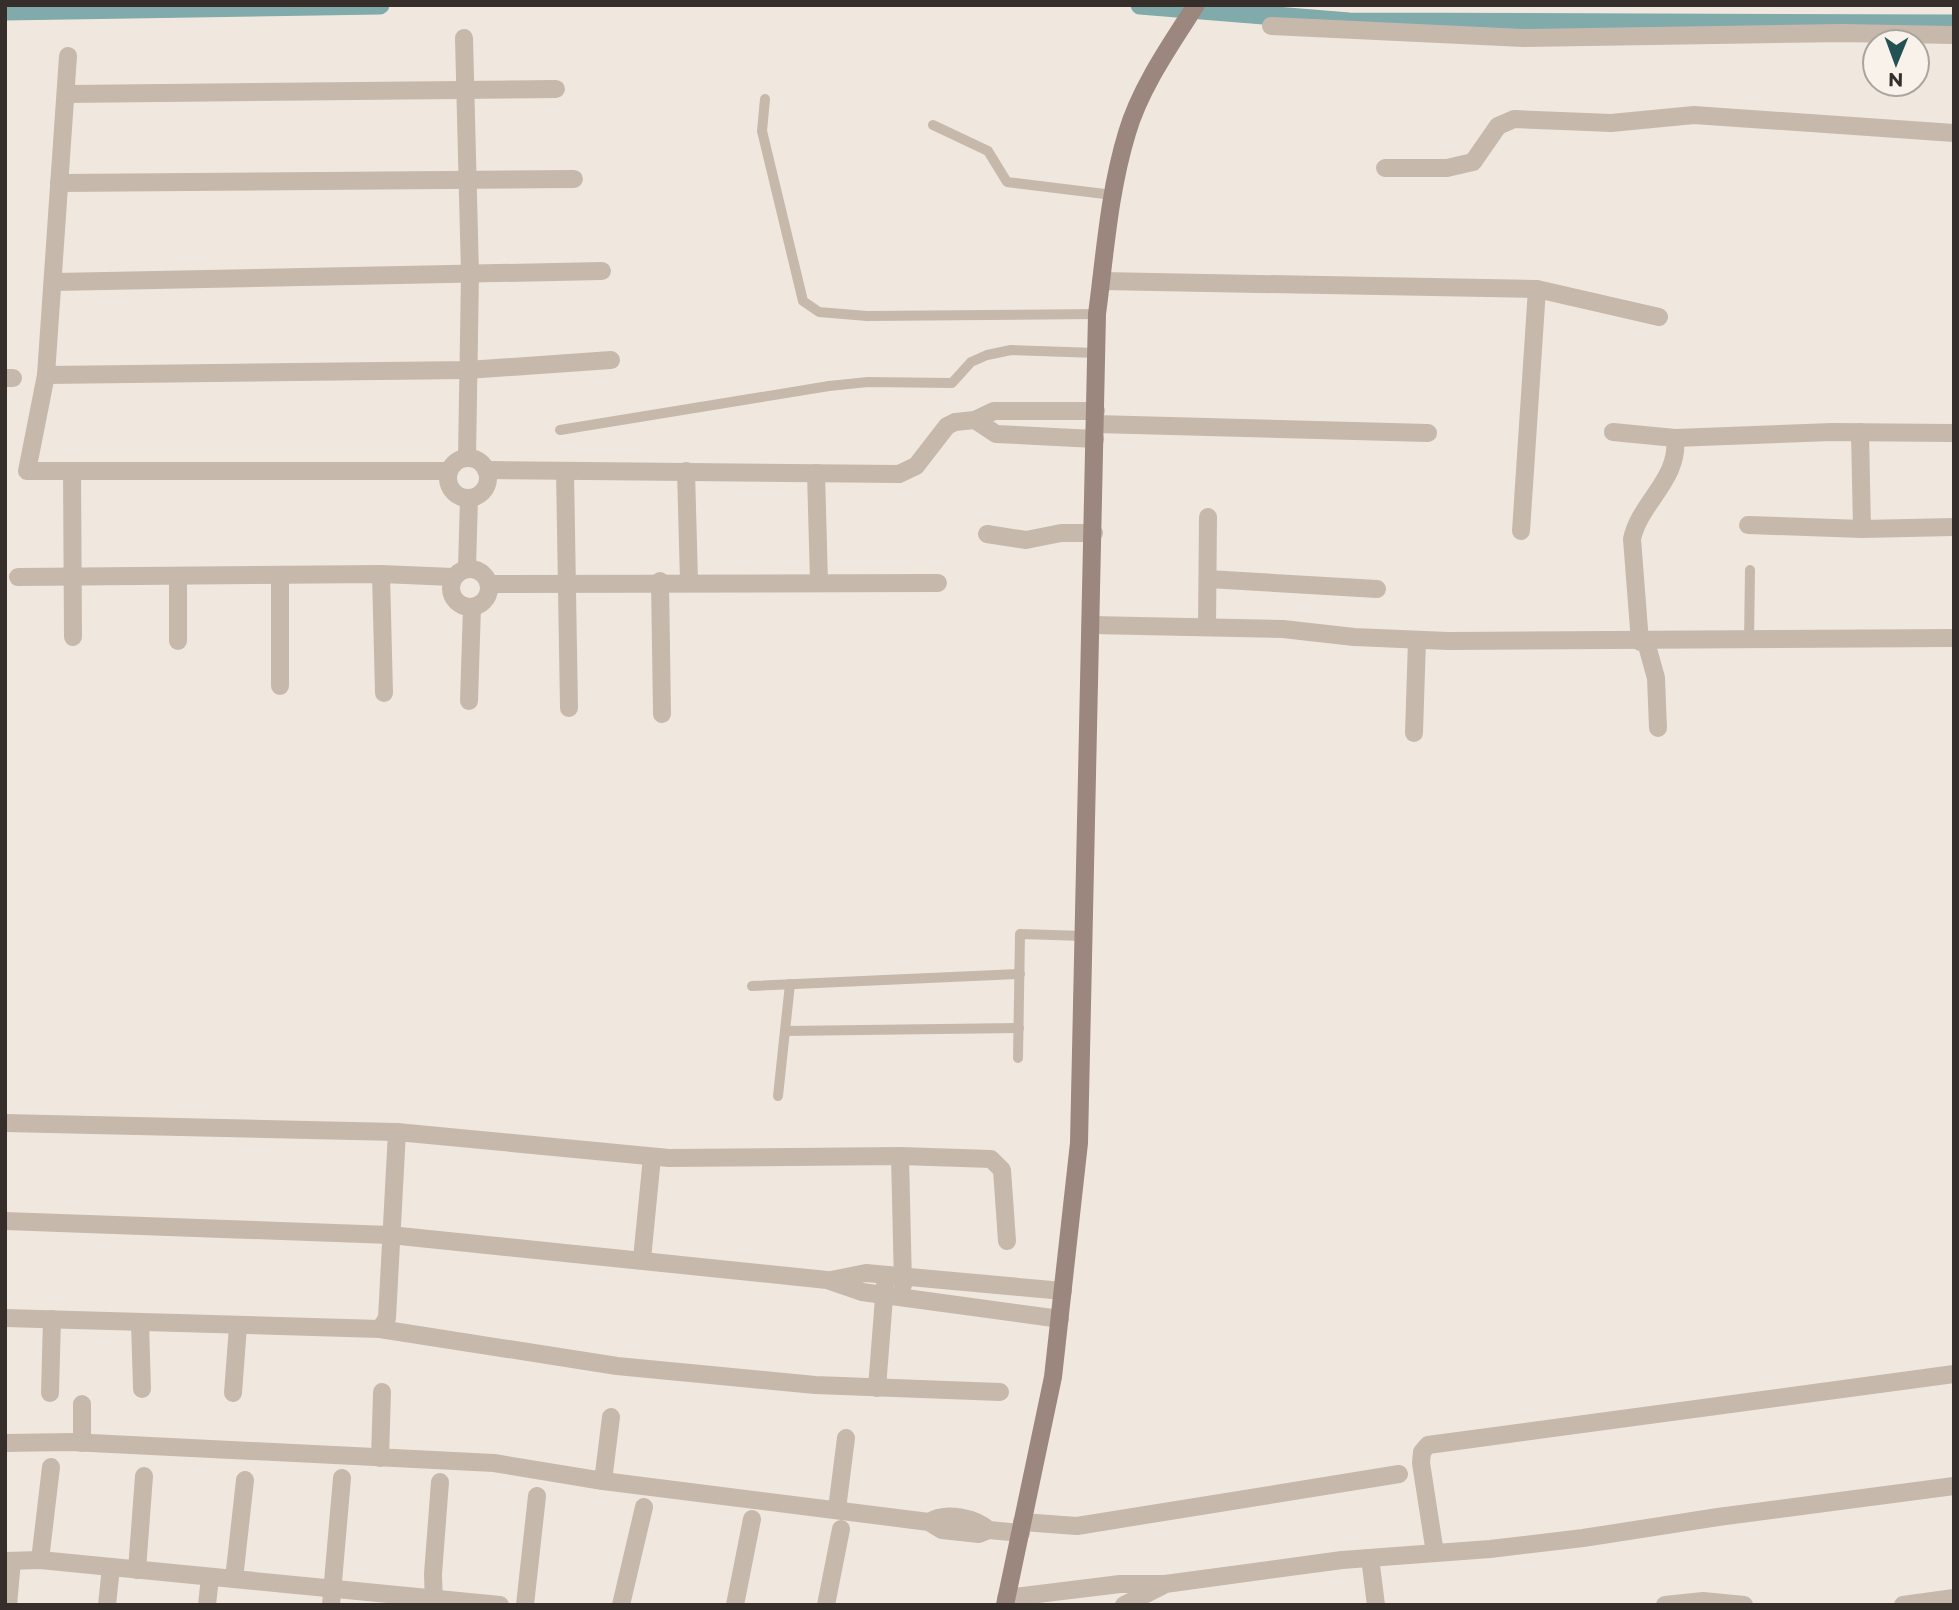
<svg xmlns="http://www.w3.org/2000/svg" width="1959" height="1610" font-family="Montserrat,sans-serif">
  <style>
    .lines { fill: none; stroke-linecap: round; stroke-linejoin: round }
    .canal { stroke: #81aaaa; stroke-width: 19 }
    .lane { stroke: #c7b8ac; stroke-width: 10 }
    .street { stroke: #c7b8ac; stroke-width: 18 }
    .secondary { stroke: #9b877e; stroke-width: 18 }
  </style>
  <rect width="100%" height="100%" fill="#f0e8df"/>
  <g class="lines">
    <g class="canal">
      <polyline points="1140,5 1349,22 1954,24"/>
      <polyline points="5,11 380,5"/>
    </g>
    <g class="lane">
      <polyline points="765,99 762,131 803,301 819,312 867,316 1097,314"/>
      <polyline points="933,125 988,151 1007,182 1113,195"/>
      <polyline points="560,430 829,386 868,382 952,383 971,362 987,355 1011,350 1097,353"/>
      <polyline points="1749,641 1750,570"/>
      <polyline points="752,986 1020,974"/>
      <polyline points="785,1031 1019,1028"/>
      <polyline points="1018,1058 1020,934 1085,936"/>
      <polyline points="778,1096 790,984"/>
    </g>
    <g class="street">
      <polyline points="1271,26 1523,38 1841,33 1954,35"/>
      <polyline points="464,38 470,274 467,458"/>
      <polyline points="68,56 46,375 27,471 449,471"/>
      <polyline points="67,94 556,89"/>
      <polyline points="1385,168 1447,168 1473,162 1498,126 1514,119 1611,123 1694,115 1954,133"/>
      <polyline points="59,183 574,179"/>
      <polyline points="1101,281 1537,289 1659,317"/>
      <polyline points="55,282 602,271"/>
      <polyline points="46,375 467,370 611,360"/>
      <polyline points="5,378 13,378"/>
      <polyline points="975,420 996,434 1095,439"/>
      <polyline points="1096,424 1428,433"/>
      <polyline points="1613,432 1675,438"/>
      <polyline points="1860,432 1862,529 1954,527"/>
      <circle cx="468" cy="478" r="20"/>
      <polyline points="486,470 899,474 916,466 947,426 955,422 975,420 994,411 1096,411"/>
      <polyline points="72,471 73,637"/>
      <polyline points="565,471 569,708"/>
      <polyline points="686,471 689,581"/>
      <polyline points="816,473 819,582"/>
      <polyline points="1748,525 1862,529"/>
      <polyline points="1521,531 1537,289"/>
      <polyline points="987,534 1026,540 1061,533 1094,533"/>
      <polyline points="467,568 469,498"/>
      <circle cx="470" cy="588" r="19"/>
      <polyline points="381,574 384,693"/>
      <polyline points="18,577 381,574 453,577"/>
      <polyline points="1208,579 1377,589"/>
      <polyline points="660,581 662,714"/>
      <polyline points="489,584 938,583"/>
      <polyline points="1092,625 1283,629 1354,637 1448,641 1954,638"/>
      <polyline points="1207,627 1208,517"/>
      <polyline points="178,641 178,577"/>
      <path d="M 1640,642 L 1632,539 C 1640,502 1680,479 1675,438 L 1832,432 L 1954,433"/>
      <polyline points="1646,642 1656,678 1658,728"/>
      <polyline points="280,686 280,575"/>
      <polyline points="469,701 472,607"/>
      <polyline points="1414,733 1417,640"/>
      <polyline points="5,1123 397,1132 669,1158 900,1156 991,1159 1002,1170 1007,1241"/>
      <polyline points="900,1156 903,1285"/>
      <polyline points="5,1221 390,1235 827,1280 862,1292 1060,1319"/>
      <polyline points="642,1259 652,1157"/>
      <polyline points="831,1280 866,1273 1063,1291"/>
      <polyline points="5,1318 380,1329 387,1318 397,1132"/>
      <polyline points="140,1323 142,1389"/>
      <polyline points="380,1329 617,1366 815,1385 1000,1392"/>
      <polyline points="877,1388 885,1285"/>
      <polyline points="50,1393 52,1319"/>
      <polyline points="233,1393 238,1326"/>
      <polyline points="82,1404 82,1443"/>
      <polyline points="5,1443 71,1442 494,1463 603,1481 929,1522 942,1530 979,1534 989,1530 1021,1533"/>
      <polyline points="380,1458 382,1392"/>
      <polyline points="603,1481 611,1417"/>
      <polyline points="837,1509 846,1438"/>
      <path d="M 929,1522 C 946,1511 975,1518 989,1530"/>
      <polyline points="1022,1522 1077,1526 1399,1474"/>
      <polyline points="1435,1553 1421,1463 1422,1452 1428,1445 1954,1374"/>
      <polyline points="1370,1558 1376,1605"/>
      <polyline points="40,1560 51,1467"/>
      <polyline points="5,1561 40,1560 500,1605"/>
      <polyline points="137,1570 144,1476"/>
      <polyline points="234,1579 245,1480"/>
      <polyline points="1006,1598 1120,1584 1165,1584 1342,1560 1490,1549 1583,1538 1718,1517 1954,1486"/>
      <polyline points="8,1605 12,1561"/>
      <polyline points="107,1605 111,1567"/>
      <polyline points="207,1605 210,1577"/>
      <polyline points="331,1605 342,1478"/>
      <polyline points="434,1605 433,1574 440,1482"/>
      <polyline points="525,1605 537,1496"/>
      <polyline points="621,1605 644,1507"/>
      <polyline points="735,1605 752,1519"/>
      <polyline points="826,1605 841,1529"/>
      <polyline points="1124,1605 1162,1586"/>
      <polyline points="1665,1605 1703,1601 1744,1605"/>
      <polyline points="1903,1605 1954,1598"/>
    </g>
    <path class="secondary" d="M 1005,1605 L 1053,1377 L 1079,1143 L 1097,314 C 1105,254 1109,192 1127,133 C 1140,88 1171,44 1196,5"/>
  </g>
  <rect width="1959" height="1610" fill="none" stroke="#362e2a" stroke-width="14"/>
  <g transform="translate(1896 63) rotate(181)"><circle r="33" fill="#f8f2eb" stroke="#aaa49e" stroke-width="2"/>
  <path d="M0-5L12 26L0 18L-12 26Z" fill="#245153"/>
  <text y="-10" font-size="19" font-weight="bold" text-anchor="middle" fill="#362e2a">N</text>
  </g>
</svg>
